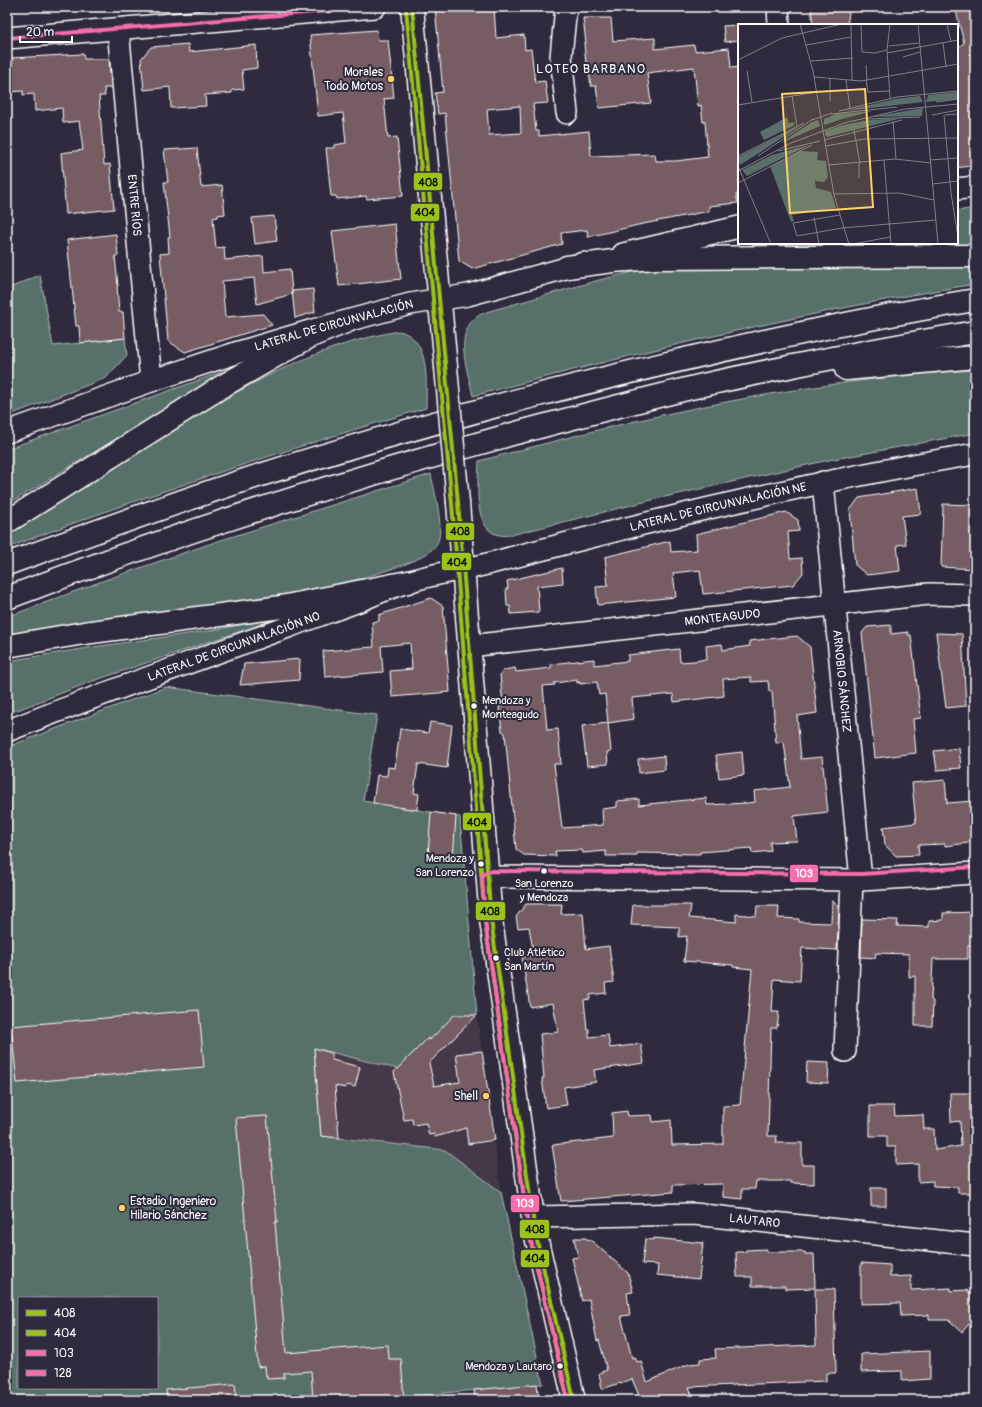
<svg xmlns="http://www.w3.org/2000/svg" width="982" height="1407" font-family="Pangolin,sans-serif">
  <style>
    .built { fill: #443949 }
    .green { fill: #59706a; stroke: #acb8b4; fill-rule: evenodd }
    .building { fill: #755d64; stroke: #fff; fill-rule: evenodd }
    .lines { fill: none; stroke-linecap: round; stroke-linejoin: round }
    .minor-casing { stroke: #fff; stroke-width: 24 }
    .major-casing { stroke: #fff; stroke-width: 25 }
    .highway-casing { stroke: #fff; stroke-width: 25 }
    .minor { stroke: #2f2a3d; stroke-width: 21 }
    .major { stroke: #2f2a3d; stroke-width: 22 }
    .highway { stroke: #2f2a3d; stroke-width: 22 }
    .major-bridge-casing { stroke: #fff; stroke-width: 25; stroke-linecap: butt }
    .major-bridge { stroke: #2f2a3d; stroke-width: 22 }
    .bus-1-casing { stroke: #2f2a3d; stroke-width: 7 }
    .bus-2-casing { stroke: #2f2a3d; stroke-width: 7 }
    .bus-3-casing { stroke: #2f2a3d; stroke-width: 7 }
    .bus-4-casing { stroke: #2f2a3d; stroke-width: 7 }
    .bus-1 { stroke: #9cc31c; stroke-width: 4 }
    .bus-2 { stroke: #9cc31c; stroke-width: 4 }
    .bus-3 { stroke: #f66eac; stroke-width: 4 }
    .bus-4 { stroke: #f66eac; stroke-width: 4 }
    .poi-dot { fill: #ffd166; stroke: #2f2a3d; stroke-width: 1.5 }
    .bus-dot { fill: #fff; stroke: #2f2a3d; stroke-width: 1.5 }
    .labels { text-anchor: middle; stroke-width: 4; stroke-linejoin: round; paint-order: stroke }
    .bus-label { font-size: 11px; fill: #fff; stroke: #2f2a3d; text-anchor: start }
    .poi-label { font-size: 12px; fill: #fff; stroke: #2f2a3d; text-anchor: end }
    .street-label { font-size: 12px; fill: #fff; stroke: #2f2a3d }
    .neighbourhood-label { font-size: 13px; letter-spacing: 1px; fill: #fff; stroke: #2f2a3d }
    .inset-road { fill: none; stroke: #827f8b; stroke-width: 1 }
    .view { fill: #ffd166; fill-opacity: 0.15; stroke: #ffd166; stroke-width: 2 }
    .inset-edge { fill: none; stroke: #fff; stroke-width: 2 }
    .line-badge { stroke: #2f2a3d; stroke-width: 1.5 }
    .badge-label { font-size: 11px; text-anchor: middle; font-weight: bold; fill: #fff }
    .pale-badge-label { font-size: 11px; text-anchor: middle; font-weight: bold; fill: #111 }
  </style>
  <rect width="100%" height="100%" fill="#2f2a3d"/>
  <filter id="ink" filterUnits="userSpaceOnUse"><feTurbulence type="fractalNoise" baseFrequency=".025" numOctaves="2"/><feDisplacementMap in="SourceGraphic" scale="8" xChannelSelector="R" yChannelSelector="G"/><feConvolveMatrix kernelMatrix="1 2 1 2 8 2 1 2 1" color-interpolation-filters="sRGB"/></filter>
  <g filter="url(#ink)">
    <polygon class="built" points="477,1015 501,1192 445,1150 321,1136 314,1048 418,1074"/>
    <g class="green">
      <polygon points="975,208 975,249 720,250 765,243 957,243 957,211"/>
      <path d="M 975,264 L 975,284 C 805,312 639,352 473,396 C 467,367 450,326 486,312 L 599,280 L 637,271 L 689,268 Z"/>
      <polygon points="40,275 53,346 125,338 127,355 106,378 7,416 7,289"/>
      <path d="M 399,331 C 431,338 426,383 426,408 C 285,450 145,495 7,548 L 7,534 C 54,506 100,477 146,447 C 226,397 304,347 399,331 Z"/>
      <path d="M 227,370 L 228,372 C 155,417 80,459 7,505 L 7,449 Z"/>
      <path d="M 975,370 L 975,433 L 829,460 L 656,499 L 511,535 C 471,542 478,486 479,461 C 533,447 586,432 640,420 C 749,395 863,377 975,370 Z"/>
      <path d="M 431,474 C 434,490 446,531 436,545 C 426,558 406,564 391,569 C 324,592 254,602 184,612 C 125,621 66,629 7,638 L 7,617 L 105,580 L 218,541 Z"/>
      <polygon points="283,617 93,681 7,714 7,661 100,646 208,631"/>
      <path d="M 166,687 L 377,715 L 363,801 L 460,817 L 477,1015 L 418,1074 L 314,1048 L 321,1136 L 445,1150 L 501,1192 L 543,1384 L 367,1400 L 7,1400 L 7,747 ZM 19,1298 L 157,1298 L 157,1388 L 19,1388 Z"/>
    </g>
    <g class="building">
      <path d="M 435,7 L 450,7 L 477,11 L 478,7 L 494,7 L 496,38 L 524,35 L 525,50 L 531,49 L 535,82 L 545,81 L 548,103 L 533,104 L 536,131 L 539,131 L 539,136 L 589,131 L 591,156 L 655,154 L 656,161 L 676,161 L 708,157 L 705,122 L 703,122 L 701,105 L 698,106 L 694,67 L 647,73 L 651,103 L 599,108 L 596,86 L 591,86 L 589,73 L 587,73 L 584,43 L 586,43 L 583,18 L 611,18 L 613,41 L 655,38 L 655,49 L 694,45 L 695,51 L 729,48 L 731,68 L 739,67 L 739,194 L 736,194 L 738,203 L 709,206 L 709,211 L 638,225 L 588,237 L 587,230 L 561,233 L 562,244 L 472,269 L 459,261 L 445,113 L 438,114 L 435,93 L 443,92 ZM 520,106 L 521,133 L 489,135 L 487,109 Z"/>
      <polygon points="811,7 850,7 847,25 813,25"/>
      <polygon points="955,7 975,7 975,165 957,168 957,48 964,43"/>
      <polygon points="739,25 739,40 725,42 723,26"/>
      <polygon points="377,30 378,40 388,40 394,98 384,99 388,138 397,137 403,196 367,199 366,196 337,199 336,196 331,196 326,148 334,148 334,145 346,143 343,113 318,116 310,35"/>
      <polygon points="188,44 189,52 256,45 257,68 242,70 244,89 232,90 232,93 205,95 206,106 171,108 170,87 144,90 141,59 151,47"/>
      <polygon points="83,54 84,59 109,59 111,88 104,88 105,96 99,96 104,165 110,164 114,209 66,214 61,153 83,150 79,121 63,123 62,108 35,111 34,94 23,95 23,91 7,92 7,61 10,61 10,58"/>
      <polygon points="197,148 201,187 222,185 225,214 218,215 218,217 213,218 216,248 224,247 225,260 263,256 264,272 290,269 292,294 257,304 254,278 222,281 225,317 263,314 272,325 185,352 168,341 160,254 169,253 168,237 170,237 164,182 168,182 164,150"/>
      <polygon points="274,216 277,241 255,244 252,218"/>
      <polygon points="395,224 401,279 339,286 332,231"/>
      <polygon points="116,234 118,256 115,256 118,286 117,286 119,312 123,312 125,338 80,343 79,326 76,326 67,240"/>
      <polygon points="313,289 315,312 295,318 292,291"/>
      <polygon points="918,488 921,514 902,516 906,544 897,545 900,571 867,575 855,565 850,510 859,498"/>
      <polygon points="943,504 975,505 975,569 941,567"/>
      <polygon points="786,512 798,520 799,531 788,532 790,559 802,558 803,573 793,585 703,594 700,570 673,573 676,597 598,605 596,587 608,586 605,557 670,541 671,552 697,550 696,534"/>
      <polygon points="562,568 563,583 537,586 539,612 511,614 510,606 507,606 506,589 508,588 507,581"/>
      <polygon points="431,598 443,606 450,692 392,697 390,671 412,669 410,643 381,646 383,672 325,677 323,651 374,647 372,622 379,621 379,615"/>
      <polygon points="891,625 891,634 908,632 908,635 911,635 921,718 913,719 916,753 875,758 862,633 867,627"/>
      <polygon points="936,633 962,634 966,706 946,708"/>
      <path d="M 797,636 L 810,647 L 817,713 L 797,716 L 801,759 L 822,757 L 828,812 L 794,816 L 797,841 L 770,842 L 771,851 L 752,853 L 751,848 L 700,852 L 700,854 L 637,853 L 637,856 L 606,856 L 606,851 L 583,853 L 582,850 L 555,851 L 556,856 L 524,855 L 516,849 L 505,733 L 502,731 L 499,707 L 503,706 L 500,675 L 504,670 L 515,668 L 516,672 L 551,668 L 551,664 L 594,659 L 594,665 L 628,661 L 628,655 L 679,649 L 680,662 L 694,661 L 707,659 L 706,646 L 722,644 L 723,650 L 750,646 L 749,641 ZM 751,677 L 751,682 L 768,681 L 769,691 L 772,691 L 776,743 L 784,742 L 790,787 L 754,791 L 755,802 L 747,803 L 707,805 L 706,798 L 639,805 L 639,799 L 617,801 L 617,807 L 602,809 L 603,825 L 562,828 L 554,764 L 561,764 L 558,729 L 547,730 L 543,686 L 555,685 L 554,683 L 577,680 L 577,683 L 580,682 L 580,684 L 597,682 L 599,695 L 605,694 L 608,723 L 634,719 L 632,698 L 673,694 L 674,702 L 724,696 L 723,679 Z"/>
      <polygon points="300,659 299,680 240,685 244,664"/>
      <polygon points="430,722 452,725 447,768 418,764 414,793 419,794 417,810 373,803 377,775 387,776 388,767 395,768 400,729 428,733"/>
      <polygon points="608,723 611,751 607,752 608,764 587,766 582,726"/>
      <polygon points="959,748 961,768 937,770 934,751"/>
      <polygon points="742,752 744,775 719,778 716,755"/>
      <polygon points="664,756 665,770 639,773 638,759"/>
      <polygon points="945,780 947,803 975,801 975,842 945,846 945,844 918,845 919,855 896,856 885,845 883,827 916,823 912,783"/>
      <polygon points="431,812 456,816 453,859 428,857"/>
      <polygon points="832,900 839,908 837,950 802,948 800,981 774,979 772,1012 779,1012 777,1028 771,1028 768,1136 777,1136 776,1143 802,1143 802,1165 814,1165 814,1184 790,1183 790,1181 756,1181 755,1189 742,1189 742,1199 723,1197 723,1184 673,1185 673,1192 561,1201 552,1145 613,1138 612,1113 627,1111 628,1116 652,1115 653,1122 671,1120 672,1145 723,1144 723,1106 740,1105 752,969 733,967 733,965 684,961 687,936 679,937 679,927 631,925 633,905 691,905 689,918 736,922 736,914 756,916 757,906 779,906 778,918 799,919 799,922 831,923"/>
      <polygon points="526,904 562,904 561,914 583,913 586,949 609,946 614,982 605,983 606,993 590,995 590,999 584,1000 587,1029 589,1029 589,1037 608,1035 610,1048 641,1044 644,1063 594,1070 596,1082 564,1087 567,1105 546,1108 542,1078 544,1078 540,1034 558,1032 553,1003 530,1007 522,957 534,956 529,927 518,928 516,917"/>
      <polygon points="975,912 975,945 968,945 968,959 933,959 931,1000 933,1001 932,1026 915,1026 915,976 909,977 909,954 876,953 875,958 861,957 862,919 898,920 897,926 929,927 929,921 943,920 943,913"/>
      <polygon points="199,1010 204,1067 17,1083 11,1026"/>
      <polygon points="454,1015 477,1015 429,1063 434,1086 460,1082 456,1054 482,1051 495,1140 468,1144 466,1128 435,1137 434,1134 429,1135 426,1123 413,1125 412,1119 404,1120 394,1072 428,1038 430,1040"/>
      <polygon points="314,1048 332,1053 332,1060 360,1067 355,1087 347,1085 346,1088 335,1086 339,1138 321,1136"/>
      <polygon points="807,1062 829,1063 828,1083 806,1082"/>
      <polygon points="950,1093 975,1093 975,1193 958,1193 958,1187 933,1186 933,1181 918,1182 918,1164 896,1165 896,1147 887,1147 887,1136 870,1136 870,1106 894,1106 895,1116 923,1115 924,1129 934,1129 935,1150 961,1146 960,1121 951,1122"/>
      <polygon points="267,1116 277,1222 275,1222 286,1353 388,1345 389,1359 401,1359 404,1400 313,1400 311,1371 284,1373 284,1378 267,1379 267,1375 266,1376 265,1366 258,1367 236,1118"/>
      <rect x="871" y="1188" width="15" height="18"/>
      <polygon points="574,1238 585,1238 593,1242 628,1273 633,1292 627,1293 630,1315 621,1316 632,1358 635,1357 637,1362 641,1361 647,1382 689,1364 700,1363 700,1359 716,1358 715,1349 816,1345 815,1289 834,1289 836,1373 826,1373 826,1381 689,1387 694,1400 641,1400 632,1379 602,1389 599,1373 607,1370 599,1340 597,1341 589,1299 582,1301 572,1258 578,1257"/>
      <polygon points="654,1238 703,1243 699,1279 657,1275 658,1265 642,1264 645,1239 654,1240"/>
      <polygon points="766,1249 766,1252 805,1252 805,1254 814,1254 815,1288 785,1289 785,1286 752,1286 752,1277 737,1277 736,1252 746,1252 746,1250"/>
      <polygon points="861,1263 890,1265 890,1277 911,1276 911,1290 951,1288 951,1291 967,1290 975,1300 975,1317 962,1332 949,1320 929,1320 929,1315 901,1316 900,1303 861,1304"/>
      <polygon points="930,1351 930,1379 902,1381 902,1371 861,1372 861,1354"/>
      <polygon points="235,1384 237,1400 167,1400 166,1390"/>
      <polygon points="537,1384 539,1400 475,1400 474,1390"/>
    </g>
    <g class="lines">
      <g class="minor-casing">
        <g id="minor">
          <polyline points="566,7 561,56 567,113"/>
          <polyline points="778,7 779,25"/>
          <path id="s1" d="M 118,29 L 151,381"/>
          <polyline points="7,38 375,7"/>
          <polyline points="957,189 975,187"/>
          <polyline points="623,254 739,227"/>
          <path id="s2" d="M 7,432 L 151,381 L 239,352 L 313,330 L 410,304 L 468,295 L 584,263"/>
          <path id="s3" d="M 823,482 L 861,880"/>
          <path id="s4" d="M 469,646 L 929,594 L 975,595"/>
          <path id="s5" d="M 7,731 C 100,694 194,661 288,627 C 311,618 335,610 359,601 C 376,594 393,586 411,581 C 439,572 467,570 495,562 C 654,520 813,481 975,454"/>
          <polyline points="488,877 861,880 975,873"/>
          <polyline points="845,1051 852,880"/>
          <path id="s6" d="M 533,1217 L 694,1214 L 975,1245"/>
        </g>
      </g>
      <g class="major-casing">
        <g id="major">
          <polyline points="412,7 446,367"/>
          <polyline points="458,503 491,920 535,1232 574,1400"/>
        </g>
      </g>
      <g class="highway-casing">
        <g id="highway">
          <polyline points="567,267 613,261 656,258 975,256"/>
          <polyline points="846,369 975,357"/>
          <polyline points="7,522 221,387 291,347 311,336 348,321"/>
          <path d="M 7,564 C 86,535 165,506 245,480 C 338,450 432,423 526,398 C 675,360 824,325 975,300"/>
          <path d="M 7,598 C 174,534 344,480 516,433 C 581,416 647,398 712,383 C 799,364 887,347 975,332"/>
          <polyline points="7,646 84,633 281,607 408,582"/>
        </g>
      </g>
      <use href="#minor" class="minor"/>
      <use href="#major" class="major"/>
      <use href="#highway" class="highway"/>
      <g class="major-bridge-casing">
        <polyline id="major-bridge" points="446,367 458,503"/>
      </g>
      <use href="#major-bridge" class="major-bridge"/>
      <g class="bus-1-casing">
        <polyline id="bus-1" points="412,7 458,503 491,920 535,1232 574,1400"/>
      </g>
      <g class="bus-2-casing">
        <polyline id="bus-2" points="406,8 452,504 485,921 529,1233 568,1400"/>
      </g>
      <g class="bus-3-casing">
        <polyline id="bus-3" points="568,1400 529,1233 485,921 482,877 483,874 488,871 861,874 975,867"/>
      </g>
      <g class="bus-4-casing">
        <polyline id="bus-4" points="7,38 375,7"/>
      </g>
      <use href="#bus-1" class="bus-1"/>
      <use href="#bus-2" class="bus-2"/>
      <use href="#bus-3" class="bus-3"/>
      <use href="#bus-4" class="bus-4"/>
    </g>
  </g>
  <g class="poi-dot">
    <circle cx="391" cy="79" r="4"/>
    <circle cx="486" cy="1096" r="4"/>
    <circle cx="122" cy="1208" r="4"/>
  </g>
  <g class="bus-dot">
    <circle cx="474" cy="706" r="3.5"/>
    <circle cx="481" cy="864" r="3.5"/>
    <circle cx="544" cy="871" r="3.5"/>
    <circle cx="496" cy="958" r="3.5"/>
    <circle cx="560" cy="1366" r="3.5"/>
  </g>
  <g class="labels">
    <g class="bus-label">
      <text x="482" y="704">Mendoza y<tspan x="482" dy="14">Monteagudo</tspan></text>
      <text x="474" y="862" text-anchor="end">Mendoza y<tspan x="474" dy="14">San Lorenzo</tspan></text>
      <text x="544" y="887" text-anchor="middle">San Lorenzo<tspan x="544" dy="14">y Mendoza</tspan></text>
      <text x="504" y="956">Club Atlético<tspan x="504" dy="14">San Martín</tspan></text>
      <text x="552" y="1370" text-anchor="end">Mendoza y Lautaro</text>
    </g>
    <g class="poi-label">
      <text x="383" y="76">Morales<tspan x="383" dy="14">Todo Motos</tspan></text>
      <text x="478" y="1100">Shell</text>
      <text x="130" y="1205" text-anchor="start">Estadio Ingeniero<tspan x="130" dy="14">Hilario Sánchez</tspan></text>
    </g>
    <g class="street-label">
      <text dy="4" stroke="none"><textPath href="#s1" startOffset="177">ENTRE RÍOS</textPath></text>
      <text dy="4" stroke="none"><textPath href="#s2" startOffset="344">LATERAL DE CIRCUNVALACIÓN</textPath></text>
      <text dy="4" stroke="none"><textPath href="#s5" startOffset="747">LATERAL DE CIRCUNVALACIÓN NE</textPath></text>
      <text dy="4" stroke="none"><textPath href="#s4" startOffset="255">MONTEAGUDO</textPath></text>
      <text dy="4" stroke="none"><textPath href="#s5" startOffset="242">LATERAL DE CIRCUNVALACIÓN NO</textPath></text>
      <text dy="4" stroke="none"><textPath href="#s3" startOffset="200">ARNOBIO SÁNCHEZ</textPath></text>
      <text dy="4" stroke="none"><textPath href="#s6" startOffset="222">LAUTARO</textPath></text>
    </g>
    <g class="neighbourhood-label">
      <text x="591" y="73">LOTEO BARBANO</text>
    </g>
  </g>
  <g transform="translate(738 24)">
    <rect width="220" height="220" fill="#2f2a3d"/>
    <path d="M 220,68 L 220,75 L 188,78 L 190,71 ZM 182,72 L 185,78 L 106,87 L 157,75 ZM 185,84 L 184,92 L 132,93 ZM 135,87 L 104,95 L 86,101 L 86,95 L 98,90 ZM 49,93 L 51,99 L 57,98 L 55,102 L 26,116 L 22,108 ZM 164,94 L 89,113 L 87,110 L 87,107 L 105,101 L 131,96 ZM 80,96 L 82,102 L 41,120 L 74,98 ZM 65,100 L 21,129 L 2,141 L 0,134 L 2,132 ZM 71,121 L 9,152 L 4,146 L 34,131 ZM 62,127 L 80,128 L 79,136 L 88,137 L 90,153 L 86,158 L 77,157 L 78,164 L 93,168 L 98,184 L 54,191 L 56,197 L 53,198 L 32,142 Z" fill="#59706a"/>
    <path class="inset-road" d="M 62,0 L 75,47 L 96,171 L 111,220M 113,0 L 114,56M 152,0 L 149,26 L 152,75M 180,0 L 200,220M 209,0 L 213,18M 123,1 L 124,28 L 137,29 L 149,26M 205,19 L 208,43M 68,21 L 113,13M 151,22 L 181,19M 149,29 L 220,16M 165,33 L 182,28M 0,36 L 44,14 L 104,0M 73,37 L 115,34M 128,41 L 129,56M 9,47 L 14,78M 76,53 L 123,57 L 220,40M 92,54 L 92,77M 108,56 L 112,84M 128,56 L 130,68 L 152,67M 54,72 L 59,102M 198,78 L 220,75M 0,81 L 79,68M 101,87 L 159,73 L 220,67M 93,90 L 159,83M 194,91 L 220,86M 206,91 L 213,169 L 220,213M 207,91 L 220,90M 129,95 L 182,93M 74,96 L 94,89M 155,97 L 158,135M 116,106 L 122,140M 86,116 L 164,96M 88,122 L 126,115 L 220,114M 40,127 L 82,117M 0,132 L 66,99M 20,132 L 75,95M 146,136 L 153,220M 192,136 L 220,134M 121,140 L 121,154M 90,141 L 157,135 L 193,139M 0,142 L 33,220M 0,147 L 53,119 L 106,99 L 167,85 L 220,80M 0,159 L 74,121M 194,160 L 220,157M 96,170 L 161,169 L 196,176M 102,191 L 55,199 L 59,212 L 104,204 L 198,196M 76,193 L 81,220M 115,220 L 152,213"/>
    <path class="view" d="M 127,65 L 135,183 L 52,189 L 44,70 Z"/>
    <rect width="220" height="220" class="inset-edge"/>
  </g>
  <g class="line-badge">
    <rect x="413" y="172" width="30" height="19" rx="4" fill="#9cc31c"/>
    <rect x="410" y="203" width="30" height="19" rx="4" fill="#9cc31c"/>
    <rect x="445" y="522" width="30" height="19" rx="4" fill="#9cc31c"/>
    <rect x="441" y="552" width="31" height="19" rx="4" fill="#9cc31c"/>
    <rect x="462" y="812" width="30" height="19" rx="4" fill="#9cc31c"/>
    <rect x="789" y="864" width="30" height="19" rx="4" fill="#f66eac"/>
    <rect x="475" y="901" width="31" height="20" rx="4" fill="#9cc31c"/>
    <rect x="510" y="1194" width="30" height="19" rx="4" fill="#f66eac"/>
    <rect x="519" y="1219" width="31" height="20" rx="4" fill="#9cc31c"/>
    <rect x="520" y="1249" width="30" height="19" rx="4" fill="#9cc31c"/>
  </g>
  <g class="badge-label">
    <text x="804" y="877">103</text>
    <text x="525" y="1207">103</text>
  </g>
  <g class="pale-badge-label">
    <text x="428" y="186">408</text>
    <text x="425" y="216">404</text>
    <text x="460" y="535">408</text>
    <text x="457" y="566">404</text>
    <text x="477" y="826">404</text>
    <text x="490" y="915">408</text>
    <text x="535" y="1233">408</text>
    <text x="535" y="1262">404</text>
  </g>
  <rect width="982" height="1407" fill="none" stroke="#2f2a3d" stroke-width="24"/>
  <rect x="12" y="12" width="958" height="1383" fill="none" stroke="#fff" stroke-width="1.5" filter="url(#ink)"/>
  <rect x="18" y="1297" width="140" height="92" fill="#2f2a3d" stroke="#827f8b"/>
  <rect x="26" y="1310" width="20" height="6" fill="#9cc31c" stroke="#827f8b"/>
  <text x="54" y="1317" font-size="12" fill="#ffffff">408</text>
  <rect x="26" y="1330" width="20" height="6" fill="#9cc31c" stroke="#827f8b"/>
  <text x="54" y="1337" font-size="12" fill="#ffffff">404</text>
  <rect x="26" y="1350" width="20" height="6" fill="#f66eac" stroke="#827f8b"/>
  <text x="54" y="1357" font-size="12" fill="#ffffff">103</text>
  <rect x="26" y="1370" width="20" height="6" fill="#f66eac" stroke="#827f8b"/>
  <text x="54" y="1377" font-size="12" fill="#ffffff">128</text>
  <path d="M20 36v6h52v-6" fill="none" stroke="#ffffff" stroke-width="2"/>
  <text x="26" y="36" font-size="12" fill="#ffffff" stroke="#2f2a3d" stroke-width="3" paint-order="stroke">20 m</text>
</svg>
